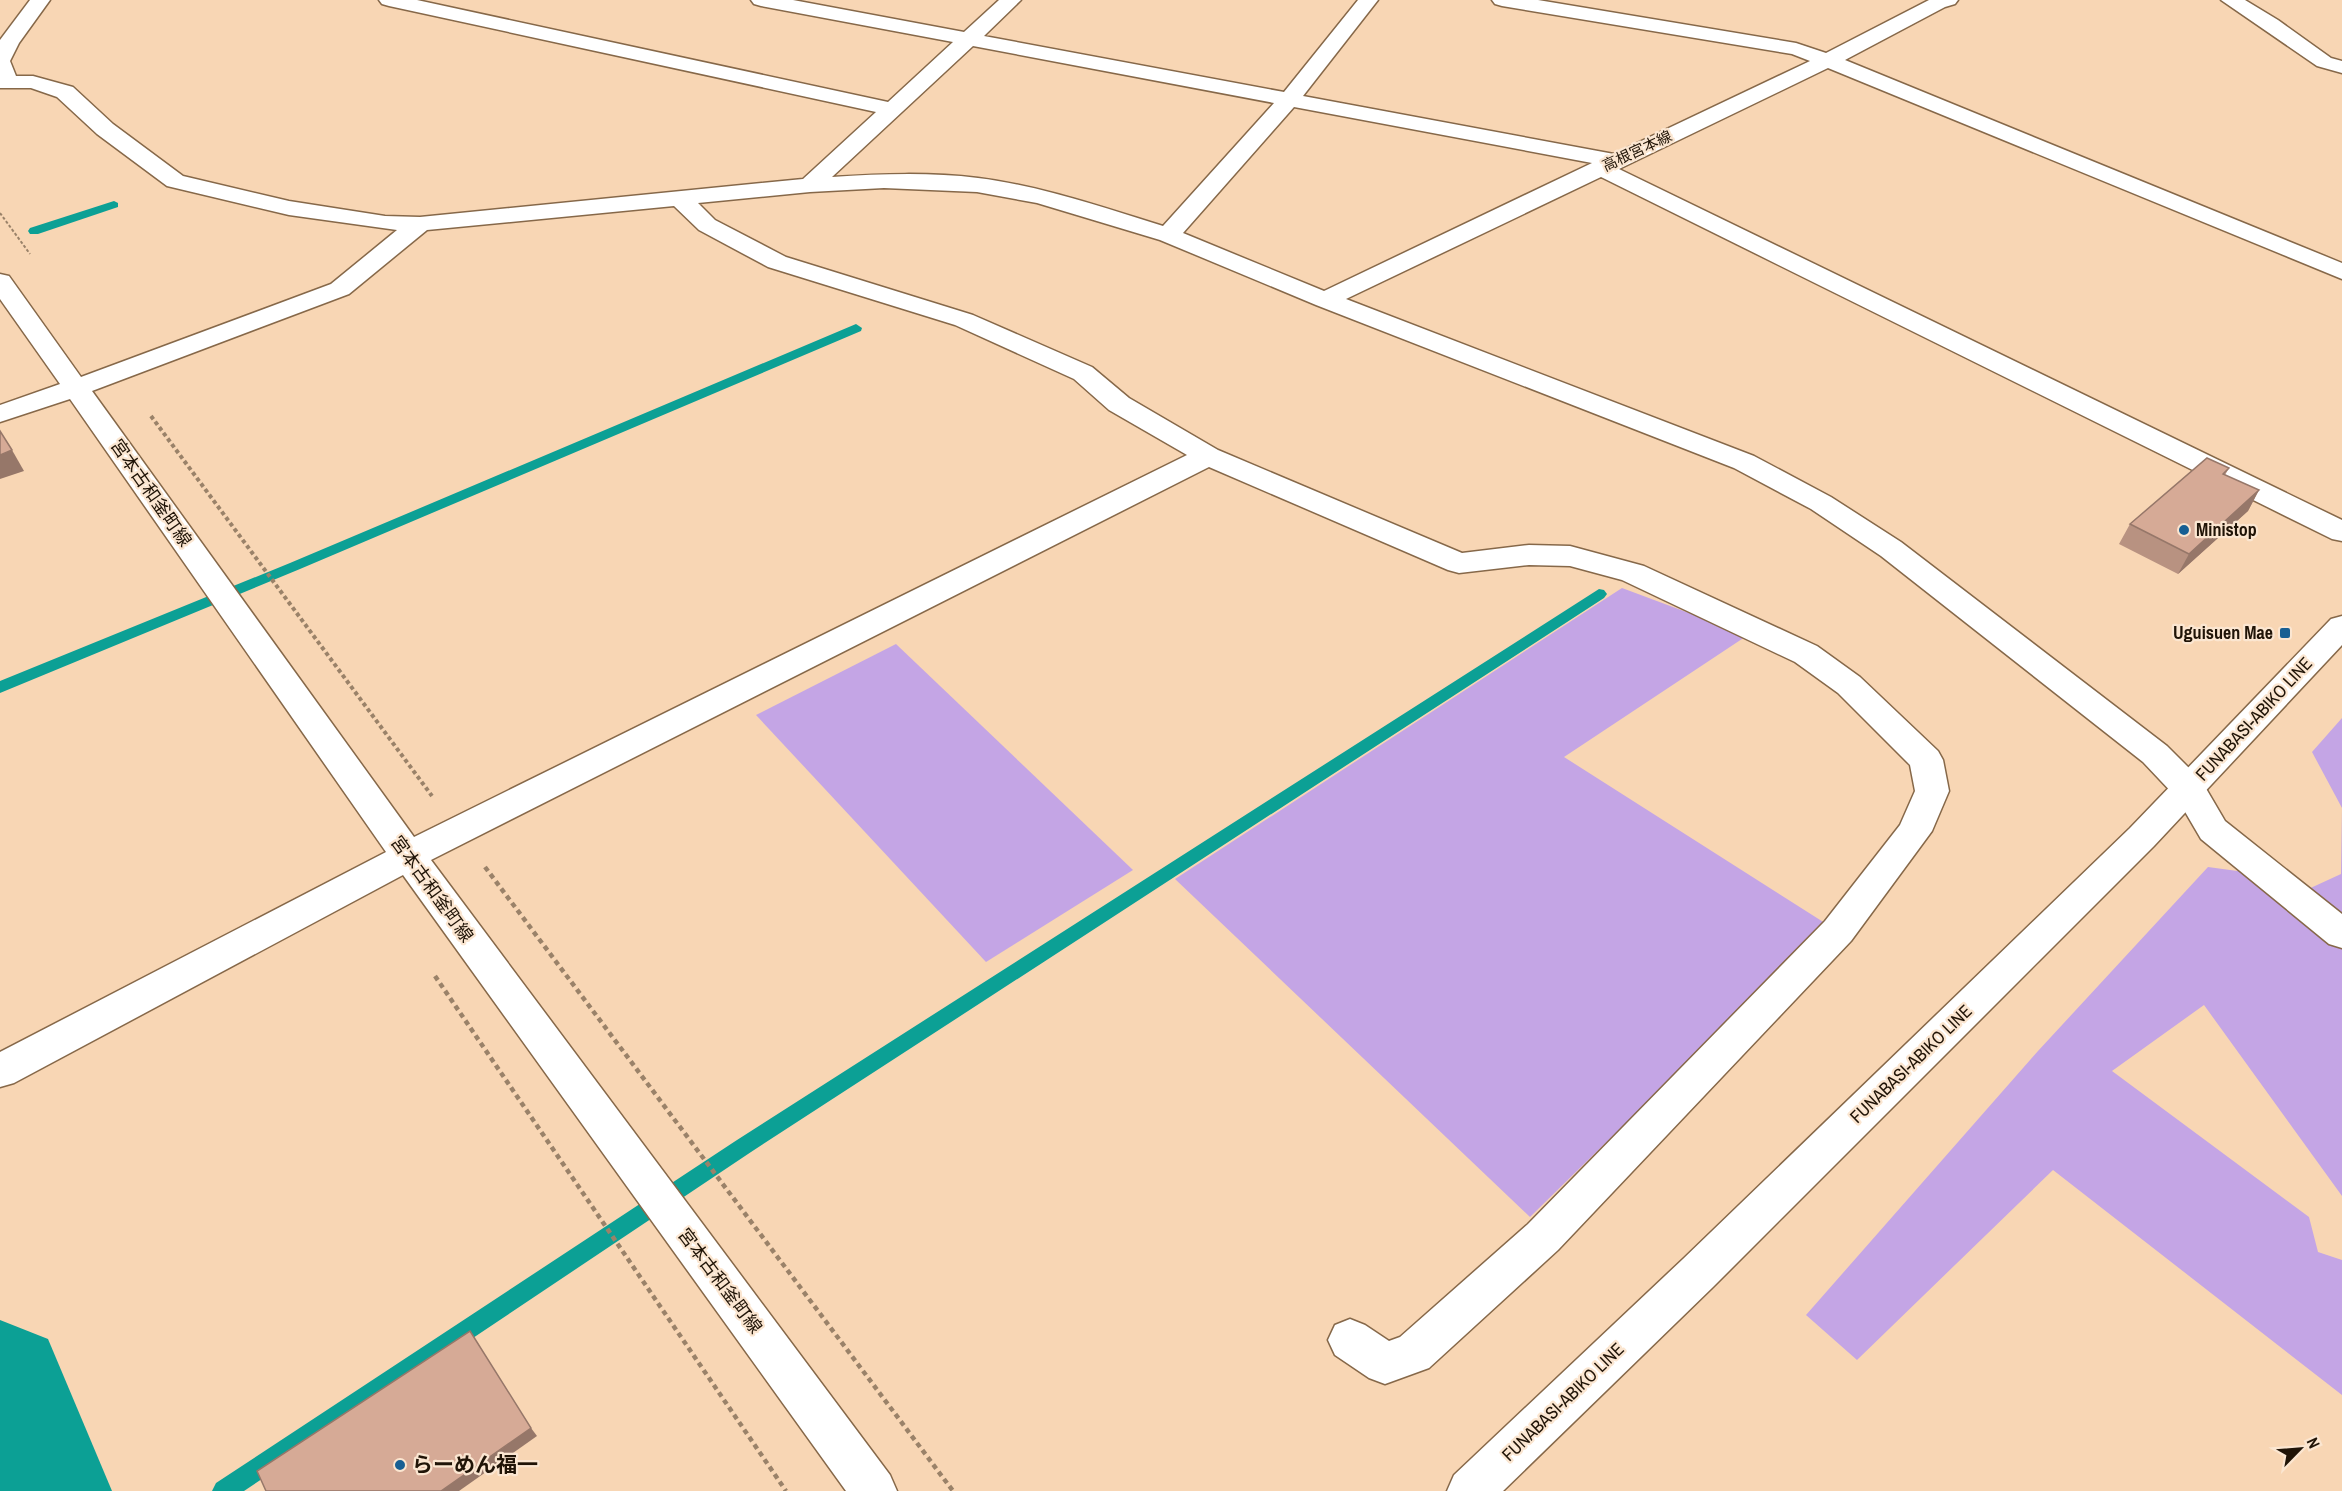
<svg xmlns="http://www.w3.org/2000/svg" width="2342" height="1491" font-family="'Archivo Narrow','Noto Sans JP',sans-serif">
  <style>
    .green { fill: #c4a5e5 }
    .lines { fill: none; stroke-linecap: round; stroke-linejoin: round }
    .stream { fill: #0ca095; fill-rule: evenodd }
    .river { fill: #0ca095; fill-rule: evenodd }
    .minor-casing { stroke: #866849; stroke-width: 3 }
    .major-casing { stroke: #866849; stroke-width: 3 }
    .path-far2 { stroke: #9a8269; stroke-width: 2; stroke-dasharray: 3 2; stroke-linecap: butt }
    .path-far1 { stroke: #9a8269; stroke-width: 4; stroke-dasharray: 4 3; stroke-linecap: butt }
    .path { stroke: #9a8269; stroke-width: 4.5; stroke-dasharray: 5 4; stroke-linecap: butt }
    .minor { fill: #fff; fill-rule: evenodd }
    .major { fill: #fff; fill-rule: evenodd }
    .wall { fill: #b89281 }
    .shaded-wall { fill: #967769 }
    .building { fill: #d6aa96; stroke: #967769; stroke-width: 1.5 }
    .poi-dot { fill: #185f93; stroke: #fbe6d1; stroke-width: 2 }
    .labels { text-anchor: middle; stroke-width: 4.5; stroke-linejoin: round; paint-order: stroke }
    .far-street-label { font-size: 15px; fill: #201407; stroke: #fbe6d1 }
    .street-label { font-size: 18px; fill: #201407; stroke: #fbe6d1 }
    .poi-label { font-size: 18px; font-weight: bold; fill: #201407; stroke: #fbe6d1; text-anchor: start }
    .near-poi-label { font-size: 21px; font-weight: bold; fill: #201407; stroke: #fbe6d1; text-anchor: start }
  </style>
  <rect width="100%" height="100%" fill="#f8d6b4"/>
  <g class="green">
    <polygon points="1622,588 1748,635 1564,757 1828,925 1530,1217 1175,879"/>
    <polygon points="896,644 1133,870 986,962 756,715"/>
    <polygon points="2342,718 2342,1196 2204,1005 2112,1071 2309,1217 2318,1252 2342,1260 2342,1395 2053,1170 1857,1360 1806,1315 2038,1051 2208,867 2252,873 2291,897 2341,874 2342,808 2312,752"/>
  </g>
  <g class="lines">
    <g class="stream">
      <polygon points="114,201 118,203 118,207 38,234 30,234 28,231 30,228"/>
      <polygon points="856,324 862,328 861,331 300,569 0,693 0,681 290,563"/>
      <polygon points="1599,589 1604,590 1607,594 1604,598 751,1152 244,1491 212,1491 216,1483 737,1140"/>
    </g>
    <polygon class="river" points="0,1320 48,1339 112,1491 0,1491"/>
    <g class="minor-casing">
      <g id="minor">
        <path d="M 30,0 L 50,0 L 19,43 L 10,61 L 16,76 L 33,76 L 73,87 L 113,124 L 183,176 L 289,201 L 385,216 L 420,217 L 803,179 L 876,112 L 389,6 L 382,4 L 379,0 L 417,0 L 888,102 L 953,42 L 761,6 L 754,4 L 751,0 L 793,0 L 964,32 L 999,0 L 1021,0 L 984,36 L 1284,92 L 1358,0 L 1378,0 L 1303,96 L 1614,154 L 1810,61 L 1792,54 L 1502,6 L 1495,4 L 1492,0 L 1538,0 L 1796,43 L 1826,53 L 1929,0 L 1958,0 L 1955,4 L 1945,7 L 1845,60 L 2342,263 L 2342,279 L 1828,68 L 1619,169 L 2342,520 L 2342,541 L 2332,539 L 1601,177 L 1346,299 L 1754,456 L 1831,497 L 1901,542 L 2167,746 L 2201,780 L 2225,821 L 2342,914 L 2342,948 L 2329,944 L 2201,839 L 2177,798 L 2143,762 L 1881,556 L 1811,509 L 1734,468 L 1316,305 L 1160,240 L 1037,203 L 977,192 L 884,188 L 810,192 L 698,203 L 715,220 L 786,257 L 973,315 L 1092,367 L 1129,398 L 1218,450 L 1462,553 L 1529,545 L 1570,546 L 1644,566 L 1817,646 L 1860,677 L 1938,751 L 1943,760 L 1949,791 L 1932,831 L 1851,941 L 1558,1250 L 1429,1368 L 1385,1384 L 1369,1378 L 1335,1355 L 1328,1340 L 1335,1325 L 1350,1319 L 1365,1325 L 1389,1341 L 1400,1337 L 1528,1224 L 1825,921 L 1900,825 L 1915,791 L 1910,765 L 1838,693 L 1795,662 L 1622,580 L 1570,566 L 1529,565 L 1459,573 L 1448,570 L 1209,467 L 431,860 L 890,1475 L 897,1491 L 846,1491 L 403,875 L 14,1083 L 0,1087 L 0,1052 L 386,852 L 70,399 L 0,422 L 0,405 L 60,384 L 0,299 L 0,274 L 9,276 L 81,377 L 331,284 L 397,230 L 289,215 L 167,186 L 97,134 L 57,97 L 31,88 L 0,88 L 0,40 ZM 973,46 L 1274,103 L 1163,226 C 1102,207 1042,186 978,178 C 930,172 880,174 832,177 ZM 1294,107 L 1592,163 L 1324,291 L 1183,233 ZM 674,206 L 699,230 L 768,267 L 955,325 L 1074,379 L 1109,410 L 1187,455 L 414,837 L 92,391 L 349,294 L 427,230 Z"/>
        <polygon points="2221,0 2245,0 2278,20 2331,58 2342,61 2342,73 2317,66"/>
      </g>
    </g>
    <g class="major-casing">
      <polygon id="major" points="2342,616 2342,645 2154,846 1713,1287 1503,1491 1447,1491 1454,1475 1683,1259 2130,828 2331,619"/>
    </g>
    <polyline class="path-far2" points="0,213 30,254"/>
    <polyline class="path-far1" points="151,416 432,796"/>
    <g class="path">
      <polyline points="485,867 953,1491"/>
      <polyline points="435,976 786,1491"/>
    </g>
    <use href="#minor" class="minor"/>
    <use href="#major" class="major"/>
  </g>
  <polygon class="wall" points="2229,468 2225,475 2259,490 2248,511 2178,574 2119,544 2130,524"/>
  <g class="shaded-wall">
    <polygon points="12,450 24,471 0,479 0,455"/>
    <polygon points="2259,490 2248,511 2178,574 2189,554"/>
    <polygon points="531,1428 537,1436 459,1491 441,1491"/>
  </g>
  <g class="building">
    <polygon points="0,431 12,450 0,455"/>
    <polygon points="2207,458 2229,468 2223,474 2259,490 2189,554 2130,524"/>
    <polygon points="470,1331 531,1428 441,1491 266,1491 257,1471"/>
  </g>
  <g class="poi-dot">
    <circle cx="2184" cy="530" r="6"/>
    <rect x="2279" y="627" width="12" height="12" rx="3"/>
    <circle cx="400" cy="1465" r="6"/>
  </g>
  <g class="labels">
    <g class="far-street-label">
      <text transform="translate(1637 151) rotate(-25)" y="5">高根宮本線</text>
    </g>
    <g class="street-label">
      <text transform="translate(151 493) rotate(55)" y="6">宮本古和釜町線</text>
      <text transform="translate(2254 719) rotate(-47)" y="6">FUNABASI-ABIKO LINE</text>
      <text transform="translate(432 889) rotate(54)" y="6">宮本古和釜町線</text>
      <text transform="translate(1911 1064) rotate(-44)" y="6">FUNABASI-ABIKO LINE</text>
      <text transform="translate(720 1281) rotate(53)" y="6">宮本古和釜町線</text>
      <text transform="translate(1563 1402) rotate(-44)" y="6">FUNABASI-ABIKO LINE</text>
    </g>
    <g class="poi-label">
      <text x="2196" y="536">Ministop</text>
      <text x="2273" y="639" text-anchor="end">Uguisuen Mae</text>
    </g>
    <g class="near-poi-label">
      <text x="412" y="1472">らーめん福一</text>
    </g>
  </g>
  <g transform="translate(2300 1449) rotate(65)" stroke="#fbe6d1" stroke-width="4.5" paint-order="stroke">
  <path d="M0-4.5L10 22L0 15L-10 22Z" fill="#201407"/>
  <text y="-9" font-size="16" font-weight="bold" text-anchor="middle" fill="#201407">N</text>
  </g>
</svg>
